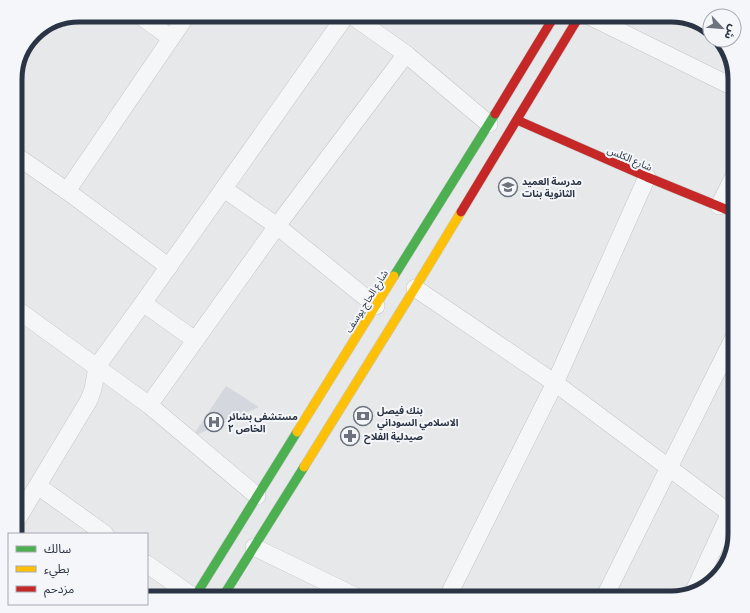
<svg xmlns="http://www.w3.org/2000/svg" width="750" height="613" font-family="'Fira Sans Condensed','Noto Sans Arabic',sans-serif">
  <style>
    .built { fill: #d4d7dd }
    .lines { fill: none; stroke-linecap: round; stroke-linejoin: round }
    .street-casing { stroke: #c4c6c8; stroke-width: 18 }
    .fast-casing { stroke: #c4c6c8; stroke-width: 10 }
    .slow-casing { stroke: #c4c6c8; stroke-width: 10 }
    .jam-casing { stroke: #c4c6c8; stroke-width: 10 }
    .street { stroke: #f5f6f7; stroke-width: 17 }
    .fast { stroke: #4caf50; stroke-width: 9 }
    .slow { stroke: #ffc107; stroke-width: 9 }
    .jam { stroke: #c62828; stroke-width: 9 }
    .labels { text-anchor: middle; stroke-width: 4; stroke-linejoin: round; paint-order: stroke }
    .street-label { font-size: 10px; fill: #2b3445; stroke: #f4f6f9 }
    .poi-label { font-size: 10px; font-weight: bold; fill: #2b3445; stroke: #f4f6f9; text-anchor: start }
    .rim { fill: none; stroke: #2b3445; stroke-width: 5 }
  </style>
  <rect width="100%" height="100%" fill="#e6e8ea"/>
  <polygon class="built" points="226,386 259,407 192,437"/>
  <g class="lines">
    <g class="street-casing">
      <g id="street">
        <polyline points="139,15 171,38"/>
        <polyline points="351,15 406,54 489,124"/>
        <polyline points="587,15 735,88"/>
        <polyline points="15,155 67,191 169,267"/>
        <polyline points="224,189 277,226 376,306"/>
        <polyline points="67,191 187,15"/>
        <polyline points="719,206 735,174"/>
        <polyline points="415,288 555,383 735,517"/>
        <polyline points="143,303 195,340"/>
        <polyline points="15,308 149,405 257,496"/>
        <polyline points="149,405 277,226 406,54"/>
        <polyline points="38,486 105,534"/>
        <polyline points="15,523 89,400 93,389 97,367 103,358 143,303 346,15"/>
        <polyline points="254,547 359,598"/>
        <polyline points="147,564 195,598"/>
        <polyline points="693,593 734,504"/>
        <polyline points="447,598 555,383 647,177"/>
        <polyline points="604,598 735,335"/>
      </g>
    </g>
    <g class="fast-casing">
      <g id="fast">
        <polyline points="394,276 495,114"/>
        <polyline points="194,598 297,432"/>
        <polyline points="222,598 304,467"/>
      </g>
    </g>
    <g class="slow-casing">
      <g id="slow">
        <polyline points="297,432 394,276"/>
        <polyline points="304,467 415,288 461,212"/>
      </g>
    </g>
    <g class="jam-casing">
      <g id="jam">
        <polyline points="495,114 555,15"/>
        <polyline points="517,120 647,177 735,213"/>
        <polyline points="461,212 580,15"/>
      </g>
    </g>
    <use href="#street" class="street"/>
    <use href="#fast" class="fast"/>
    <use href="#slow" class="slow"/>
    <use href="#jam" class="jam"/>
  </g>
  <defs>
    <g id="school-ring" transform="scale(1)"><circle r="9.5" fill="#f4f6f9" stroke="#6c737f" stroke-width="1.5"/><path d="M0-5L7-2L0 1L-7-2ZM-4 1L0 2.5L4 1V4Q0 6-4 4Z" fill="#6c737f"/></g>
    <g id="bank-ring" transform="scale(1)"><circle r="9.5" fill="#f4f6f9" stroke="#6c737f" stroke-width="1.5"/><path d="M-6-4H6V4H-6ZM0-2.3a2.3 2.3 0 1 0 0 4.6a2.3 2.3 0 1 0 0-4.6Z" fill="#6c737f"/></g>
    <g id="hospital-ring" transform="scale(1)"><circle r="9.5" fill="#f4f6f9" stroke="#6c737f" stroke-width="1.5"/><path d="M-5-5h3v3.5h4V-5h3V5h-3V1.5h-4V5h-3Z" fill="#6c737f"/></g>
    <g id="pharmacy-ring" transform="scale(1)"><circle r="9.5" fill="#f4f6f9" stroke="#6c737f" stroke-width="1.5"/><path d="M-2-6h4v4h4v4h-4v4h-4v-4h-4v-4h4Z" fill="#6c737f"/></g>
  </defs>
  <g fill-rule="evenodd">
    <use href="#school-ring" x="508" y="187"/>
    <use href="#bank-ring" x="363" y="416"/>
    <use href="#hospital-ring" x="214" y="422"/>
    <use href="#pharmacy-ring" x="350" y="436"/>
  </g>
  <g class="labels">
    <g class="street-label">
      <text transform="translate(630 158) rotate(23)" y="4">شارع الكلس</text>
      <text transform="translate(366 301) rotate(-58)" y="4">شارع الحاج يوسف</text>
    </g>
    <g class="poi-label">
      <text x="522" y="185">مدرسة العميد<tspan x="522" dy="12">الثانوية بنات</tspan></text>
      <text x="377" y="414">بنك فيصل<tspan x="377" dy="12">الاسلامي السوداني</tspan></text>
      <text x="228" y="420">مستشفى بشائر<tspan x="228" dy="12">الخاص ٢</tspan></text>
      <text x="364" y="440">صيدلية الفلاح</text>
    </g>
  </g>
  <path d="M0 0H750V613H0ZM79 22H671A57 57 0 0 1 728 79V534A57 57 0 0 1 671 591H79A57 57 0 0 1 22 534V79A57 57 0 0 1 79 22Z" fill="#f4f6f9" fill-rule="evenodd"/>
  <path class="rim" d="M79 22H671A57 57 0 0 1 728 79V534A57 57 0 0 1 671 591H79A57 57 0 0 1 22 534V79A57 57 0 0 1 79 22Z"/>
  <rect x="8" y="533" width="140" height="72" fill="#f4f6f9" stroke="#a4a8b1"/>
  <rect x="16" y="546" width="20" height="6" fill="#4caf50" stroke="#a4a8b1"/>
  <text x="44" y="553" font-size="12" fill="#2b3445">سالك</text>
  <rect x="16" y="566" width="20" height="6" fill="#ffc107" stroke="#a4a8b1"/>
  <text x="44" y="573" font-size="12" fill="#2b3445">بطيء</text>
  <rect x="16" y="586" width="20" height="6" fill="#c62828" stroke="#a4a8b1"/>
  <text x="44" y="593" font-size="12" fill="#2b3445">مزدحم</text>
  <g transform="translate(722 28) rotate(116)"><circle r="19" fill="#f4f6f9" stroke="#a4a8b1"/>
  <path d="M0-3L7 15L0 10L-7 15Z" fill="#6c737f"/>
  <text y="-6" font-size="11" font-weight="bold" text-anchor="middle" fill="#2b3445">ش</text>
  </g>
</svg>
